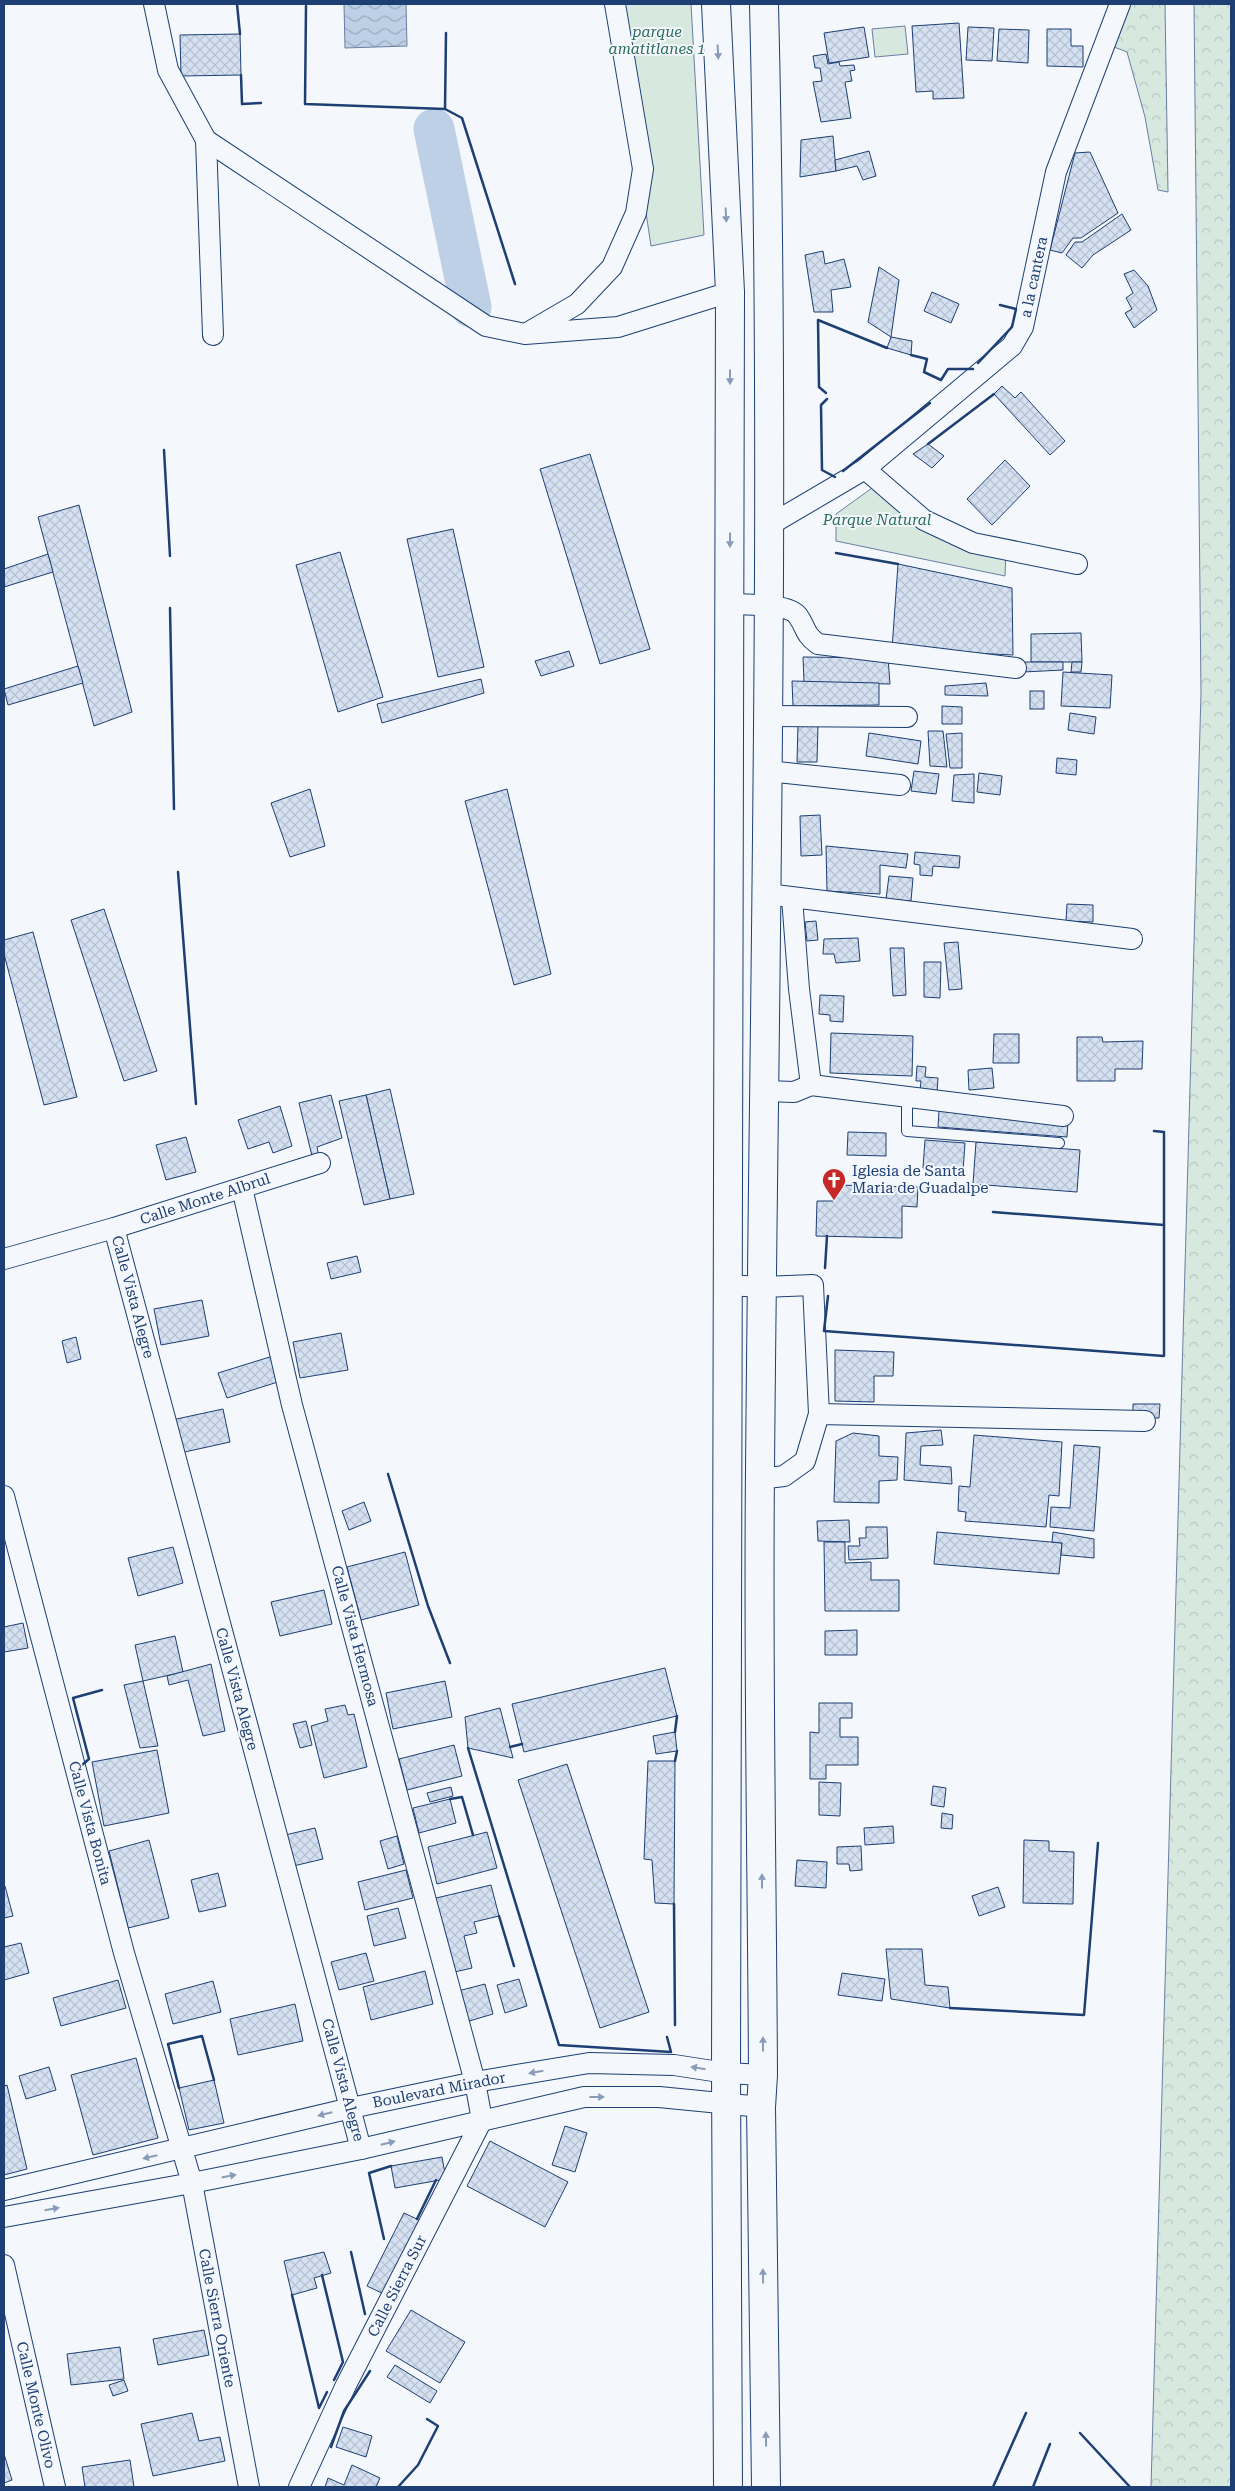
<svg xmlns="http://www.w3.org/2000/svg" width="1235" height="2491" font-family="'Roboto Serif',serif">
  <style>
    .forest { fill: url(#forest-crowns); stroke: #687fa3 }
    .green { fill: #d7e8df; stroke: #687fa3 }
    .water { fill: url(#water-waves); stroke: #687fa3 }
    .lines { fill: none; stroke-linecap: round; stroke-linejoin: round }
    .river { stroke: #bed0e5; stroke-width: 41 }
    .building { fill: url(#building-cross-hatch); stroke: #1d3f73 }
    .service-casing { stroke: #1d3f73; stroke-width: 12 }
    .minor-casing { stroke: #1d3f73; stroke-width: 22 }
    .primary-casing { stroke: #1d3f73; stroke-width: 30 }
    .service { stroke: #f4f7fb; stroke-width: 10 }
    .minor { stroke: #f4f7fb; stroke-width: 20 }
    .primary { stroke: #f4f7fb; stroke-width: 28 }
    .wall { stroke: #1d3f73; stroke-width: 2.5 }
    .oneway { fill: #889bb7 }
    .labels { text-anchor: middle; stroke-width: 4; stroke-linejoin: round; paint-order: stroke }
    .park-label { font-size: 15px; font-style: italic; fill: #2c6c60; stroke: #f4f7fb }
    .street-label { font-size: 15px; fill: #1d3f73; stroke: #f4f7fb }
    .poi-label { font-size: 15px; fill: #1d3f73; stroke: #f4f7fb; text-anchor: start }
  </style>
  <defs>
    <pattern id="forest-crowns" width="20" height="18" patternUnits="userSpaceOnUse" patternTransform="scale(1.25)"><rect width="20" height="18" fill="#d7e8df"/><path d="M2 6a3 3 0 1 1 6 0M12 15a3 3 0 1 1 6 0" fill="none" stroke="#b8c8c3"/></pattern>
    <pattern id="water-waves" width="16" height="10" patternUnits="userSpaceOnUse" patternTransform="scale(1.25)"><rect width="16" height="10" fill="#bed0e5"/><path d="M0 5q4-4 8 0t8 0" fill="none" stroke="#9aaabe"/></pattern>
    <pattern id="building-cross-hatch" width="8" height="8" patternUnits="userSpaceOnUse" patternTransform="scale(1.25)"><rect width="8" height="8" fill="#d5e0f0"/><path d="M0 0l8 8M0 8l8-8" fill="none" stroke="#b6c1d1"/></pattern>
  </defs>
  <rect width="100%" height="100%" fill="#f4f7fb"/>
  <g class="forest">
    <polygon points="1122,4 1165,4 1168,192 1158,190 1145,117 1127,52 1114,47"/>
    <polygon points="1194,4 1231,4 1231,2487 1151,2487 1201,693"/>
  </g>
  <g class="green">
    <polygon points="618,4 691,4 704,235 651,246 629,100"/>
    <polygon points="905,26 908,54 875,57 872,29"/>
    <polygon points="879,483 922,524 1006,552 1005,576 836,541 836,514"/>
  </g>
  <polygon class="water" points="344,4 406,4 407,46 345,48"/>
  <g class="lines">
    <polyline class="river" points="434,129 471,307"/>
  </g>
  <g class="building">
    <polygon points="959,23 964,98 933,99 933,91 916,92 912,26"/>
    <polygon points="864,27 869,57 829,63 824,33"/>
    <polygon points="968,27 994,28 992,61 966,60"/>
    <polygon points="999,29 1029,30 1028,63 997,61"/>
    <polygon points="1047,29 1071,29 1071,46 1083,46 1083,67 1047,66"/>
    <polygon points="240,34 241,75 181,76 180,35"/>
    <polygon points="826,54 828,64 839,62 840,66 854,65 855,70 850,71 852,81 845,82 851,118 821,122 813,82 822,81 820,68 815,68 813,56"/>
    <polygon points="833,136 836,171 800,177 801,140"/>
    <polygon points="869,151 876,176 863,180 857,166 836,171 835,160"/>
    <polygon points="1090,152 1118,213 1081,238 1073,238 1062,253 1050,250 1075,153"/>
    <polygon points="1122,214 1131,230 1093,255 1082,268 1066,255 1075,242 1082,242"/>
    <polygon points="823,251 825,264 844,259 851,287 831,290 833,312 814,312 805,255"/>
    <polygon points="879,267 899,280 891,337 868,322"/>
    <polygon points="1134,270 1148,286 1157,310 1134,328 1125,313 1132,309 1126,298 1133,293 1124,274"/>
    <polygon points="932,292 959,304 951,323 924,311"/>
    <polygon points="891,337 912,341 911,355 887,348"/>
    <polygon points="1002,386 1015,398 1021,392 1065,441 1050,455 994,394"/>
    <polygon points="928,444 944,456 932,468 913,454"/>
    <polygon points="590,454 650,649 600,664 540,469"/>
    <polygon points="1005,460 1030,486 992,525 967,499"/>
    <polygon points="79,505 132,712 94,726 38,517"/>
    <polygon points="453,529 484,667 438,677 407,539"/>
    <polygon points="340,552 383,697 338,712 296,565"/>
    <polygon points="48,554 53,572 4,587 4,569"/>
    <polygon points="898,564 1012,588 1013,655 892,649"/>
    <polygon points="1081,633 1082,662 1031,662 1031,634"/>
    <polygon points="569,651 574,666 541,676 535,661"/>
    <polygon points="803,657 888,658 890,684 804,682"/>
    <polygon points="1023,662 1063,662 1063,670 1023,672"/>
    <polygon points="1072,662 1082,662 1081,672 1071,672"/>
    <polygon points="78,666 83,683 8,705 4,689"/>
    <polygon points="1063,672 1112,675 1110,708 1061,706"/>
    <polygon points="481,679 484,693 382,723 377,704"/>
    <polygon points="792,681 879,683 879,705 793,706"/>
    <polygon points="986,683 988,696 945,695 945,686"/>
    <rect x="1030" y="691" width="14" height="18"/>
    <polygon points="942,706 962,707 962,724 942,724"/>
    <polygon points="1070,713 1096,717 1094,734 1068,730"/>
    <polygon points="798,724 818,725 817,762 797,762"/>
    <polygon points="928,731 943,731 947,767 930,766"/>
    <polygon points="869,733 921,741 918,764 866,756"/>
    <polygon points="962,733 962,768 950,768 946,734"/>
    <polygon points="1057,758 1077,760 1076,775 1056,773"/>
    <polygon points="914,771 939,774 936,794 911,791"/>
    <polygon points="979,773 1002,776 1000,795 977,792"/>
    <polygon points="974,774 974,803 952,801 954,775"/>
    <polygon points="310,789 325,846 290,857 271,803"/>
    <polygon points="507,789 551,974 514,985 465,801"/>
    <polygon points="820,815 822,855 801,856 800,816"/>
    <polygon points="826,846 908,854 906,868 880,865 880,894 827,891"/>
    <polygon points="915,852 960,856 959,868 933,866 932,876 920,875 920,865 914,864"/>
    <polygon points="889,876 913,878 911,901 886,899"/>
    <polygon points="1067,904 1093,905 1093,922 1066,921"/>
    <polygon points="104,909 157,1071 124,1081 71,920"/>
    <polygon points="816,921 818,940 807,941 805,922"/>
    <polygon points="33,932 77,1097 44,1105 4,954 4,940"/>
    <polygon points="858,938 860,961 836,963 834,954 823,954 824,939"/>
    <polygon points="958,942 962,989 949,990 944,943"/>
    <polygon points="890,948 904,948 906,995 893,996"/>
    <polygon points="924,962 941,962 940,998 924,997"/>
    <polygon points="820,995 844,996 843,1022 830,1021 830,1015 819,1014"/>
    <polygon points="831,1033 913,1036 912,1076 830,1073"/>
    <polygon points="994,1034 1019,1034 1019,1063 993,1063"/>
    <polygon points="1077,1037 1102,1037 1103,1042 1143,1041 1142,1069 1115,1069 1115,1081 1077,1081"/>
    <polygon points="917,1066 926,1067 925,1077 938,1078 937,1092 920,1091 921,1081 916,1081"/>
    <polygon points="992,1068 994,1088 969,1090 968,1070"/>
    <polygon points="390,1089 414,1194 390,1199 366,1095"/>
    <polygon points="331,1095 342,1138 317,1147 320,1162 314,1164 299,1103"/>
    <polygon points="366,1095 390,1199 364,1205 339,1101"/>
    <polygon points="280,1106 292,1146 273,1153 269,1142 248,1149 238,1120"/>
    <polygon points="939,1111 1068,1121 1067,1137 938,1127"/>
    <polygon points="848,1132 886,1133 886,1156 847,1155"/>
    <polygon points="186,1137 196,1172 166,1180 156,1145"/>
    <polygon points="925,1140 965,1143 963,1171 923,1168"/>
    <polygon points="976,1142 1080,1150 1077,1192 973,1184"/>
    <polygon points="835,1185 918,1187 917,1207 902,1206 902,1238 816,1236 817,1201 834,1201"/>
    <polygon points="357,1256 361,1272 331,1279 327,1263"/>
    <polygon points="202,1300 209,1336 161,1345 154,1309"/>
    <polygon points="341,1333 348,1370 300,1378 293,1342"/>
    <polygon points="76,1337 81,1359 67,1363 62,1341"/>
    <polygon points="835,1350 894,1352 893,1376 874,1376 874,1402 835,1401"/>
    <polygon points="273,1356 281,1381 227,1398 218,1373"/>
    <polygon points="1133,1404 1160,1404 1159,1418 1133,1418"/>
    <polygon points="223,1409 230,1442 180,1453 172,1420"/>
    <polygon points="941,1430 943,1445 921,1446 920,1465 951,1467 952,1484 904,1480 906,1433"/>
    <polygon points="853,1433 879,1436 879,1456 898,1457 897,1480 879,1481 879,1503 834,1502 836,1441"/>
    <polygon points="974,1435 1062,1442 1059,1496 1049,1495 1046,1527 965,1521 966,1512 958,1511 959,1486 970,1487"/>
    <polygon points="1074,1445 1100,1447 1094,1531 1050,1527 1051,1507 1070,1508"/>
    <polygon points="364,1502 371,1521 349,1530 342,1511"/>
    <polygon points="849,1520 850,1542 818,1541 817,1521"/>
    <polygon points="866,1527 887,1527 888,1558 849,1560 848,1546 860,1546 859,1538 866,1538"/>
    <polygon points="937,1532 1062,1543 1059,1574 934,1564"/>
    <polygon points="1053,1532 1094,1539 1094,1558 1061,1555 1062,1543 1052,1542"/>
    <polygon points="824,1542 845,1542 845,1563 871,1562 871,1580 899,1580 899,1611 825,1611"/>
    <polygon points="173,1547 183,1583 138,1596 128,1558"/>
    <polygon points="405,1552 419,1605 361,1620 347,1567"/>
    <polygon points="324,1590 332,1624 280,1636 271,1602"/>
    <polygon points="23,1623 28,1648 4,1652 4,1627"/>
    <polygon points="857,1630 857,1655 825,1655 825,1631"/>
    <polygon points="175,1636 183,1672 143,1681 135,1645"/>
    <polygon points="211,1664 225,1731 203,1736 188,1680 169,1685 167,1676"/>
    <polygon points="665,1668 677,1716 524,1752 512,1704"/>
    <polygon points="143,1681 158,1746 140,1748 124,1685"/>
    <polygon points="445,1681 452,1717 393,1729 386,1693"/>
    <polygon points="819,1703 852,1703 852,1718 840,1718 840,1737 858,1737 858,1765 826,1765 826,1779 810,1779 810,1732 819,1733"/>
    <polygon points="345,1705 348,1715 354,1714 367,1767 324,1778 311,1726 328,1721 325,1709"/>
    <polygon points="500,1708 513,1758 468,1748 465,1717"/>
    <polygon points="306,1721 312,1745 300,1748 293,1724"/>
    <polygon points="675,1732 677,1751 656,1754 653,1736"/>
    <polygon points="454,1745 462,1776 407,1790 399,1759"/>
    <polygon points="157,1750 169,1813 104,1826 92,1762"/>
    <polygon points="648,1761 675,1761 674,1904 655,1903 652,1860 644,1859"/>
    <polygon points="567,1764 649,2012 600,2028 518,1780"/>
    <polygon points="819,1782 841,1783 840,1816 819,1815"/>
    <polygon points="933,1786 946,1788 944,1807 931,1805"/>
    <polygon points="451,1787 453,1796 430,1802 427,1793"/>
    <polygon points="450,1799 456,1823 419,1833 413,1808"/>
    <polygon points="942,1813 953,1815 952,1829 941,1828"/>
    <polygon points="893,1826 894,1843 865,1845 864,1828"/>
    <polygon points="315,1828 323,1859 289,1867 281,1836"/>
    <polygon points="487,1832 497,1868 437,1884 428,1847"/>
    <polygon points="397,1836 404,1864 388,1869 380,1841"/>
    <polygon points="149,1840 169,1918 128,1928 109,1851"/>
    <polygon points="1024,1840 1049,1841 1049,1851 1074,1852 1073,1904 1023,1903"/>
    <polygon points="861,1846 862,1870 850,1871 849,1864 837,1864 837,1847"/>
    <polygon points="797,1860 827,1862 826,1888 795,1886"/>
    <polygon points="406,1870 413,1898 365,1910 358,1882"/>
    <polygon points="218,1873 226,1906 199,1912 191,1880"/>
    <polygon points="491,1885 499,1916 474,1922 477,1933 464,1936 472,1968 450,1973 432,1899"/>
    <polygon points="5,1886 13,1916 4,1918 4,1887"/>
    <polygon points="998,1887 1005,1907 979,1916 972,1896"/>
    <polygon points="398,1908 406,1938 374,1946 367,1916"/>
    <polygon points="21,1943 29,1973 4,1980 4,1947"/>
    <polygon points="886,1949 922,1949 925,1985 948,1987 950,2008 891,1999"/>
    <polygon points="366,1953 374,1981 339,1990 331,1962"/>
    <polygon points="425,1971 433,2004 371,2020 363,1987"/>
    <polygon points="842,1973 885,1979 882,2001 838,1995"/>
    <polygon points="519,1979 527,2006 505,2013 497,1985"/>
    <polygon points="118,1980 126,2008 61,2026 53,1998"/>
    <polygon points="213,1981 221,2012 173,2024 165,1994"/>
    <polygon points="485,1984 493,2014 466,2022 458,1991"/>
    <polygon points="295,2004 303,2041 238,2055 230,2019"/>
    <polygon points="136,2058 158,2138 93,2155 71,2075"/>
    <polygon points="49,2067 56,2090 26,2099 19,2076"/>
    <polygon points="214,2080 224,2123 189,2130 179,2088"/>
    <polygon points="7,2085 27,2169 4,2175 4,2086"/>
    <polygon points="565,2126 587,2133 575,2172 552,2165"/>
    <polygon points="490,2141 568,2182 545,2227 467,2186"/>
    <polygon points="442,2157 446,2179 395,2188 391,2166"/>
    <polygon points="404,2213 421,2221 384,2294 367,2286"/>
    <polygon points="324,2252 331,2273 314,2278 317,2288 292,2295 284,2261"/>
    <polygon points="411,2310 465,2342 440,2383 386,2351"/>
    <polygon points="204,2330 209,2355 158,2365 153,2339"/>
    <polygon points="120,2347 124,2379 71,2385 67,2354"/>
    <polygon points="395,2365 437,2391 430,2403 387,2377"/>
    <polygon points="124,2380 128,2391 113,2396 109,2385"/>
    <polygon points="192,2413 199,2441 220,2437 225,2461 153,2476 141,2424"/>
    <polygon points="343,2427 372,2436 366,2457 336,2447"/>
    <polygon points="4,2454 12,2480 4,2483"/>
    <polygon points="130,2460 134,2487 85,2487 82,2467"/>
    <polygon points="352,2465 380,2478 376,2487 325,2487 328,2478 344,2485"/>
  </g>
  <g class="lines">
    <g class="service-casing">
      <polyline id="service" points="907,1097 907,1131 1059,1143"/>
    </g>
    <g class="minor-casing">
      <g id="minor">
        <polyline points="154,4 168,70 206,140 486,326 525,334 618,327 730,292"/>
        <polyline points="206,140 213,335"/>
        <polyline points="529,332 577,304 612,267 636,213 643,169 615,4"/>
        <polyline points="865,469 924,520 973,543 1077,564"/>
        <polyline points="768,526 865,469 1012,346 1023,327 1056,172 1120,4"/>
        <path d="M 729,604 C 745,605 789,603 798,616 C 807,629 804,634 818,644 L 1016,668"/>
        <polyline points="770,716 907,717"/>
        <polyline points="768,771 900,785"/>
        <polyline points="767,894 1132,939"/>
        <polyline points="792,898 799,989 811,1085"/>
        <polyline points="765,1091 794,1092 811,1085 1063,1116"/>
        <polyline points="242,1188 292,1405 475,2082 482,2120 346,2385 299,2487"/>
        <polyline points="114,1228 361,2149"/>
        <polyline points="4,1259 114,1228 320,1163"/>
        <polyline points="727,1285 762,1287 813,1285 819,1414"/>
        <polyline points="760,1479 784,1476 805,1461 819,1414 1145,1421"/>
        <polyline points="4,1496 124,1953 192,2183 249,2487"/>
        <polyline points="4,2190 351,2108 475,2082 589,2063 674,2065 726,2073 763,2075"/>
        <polyline points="4,2217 192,2183 361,2149 584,2097 659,2097 761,2107"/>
        <polyline points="4,2265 55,2487"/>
      </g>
    </g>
    <g class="primary-casing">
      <g id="primary">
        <polyline points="716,4 730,292 726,2073 728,2487"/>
        <path d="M 764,4 C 776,493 764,982 760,1471 C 758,1673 762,1874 763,2075 L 761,2107 L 766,2487"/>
      </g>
    </g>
    <use href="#service" class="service"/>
    <use href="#minor" class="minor"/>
    <use href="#primary" class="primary"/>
    <g class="wall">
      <polyline points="237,4 240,34"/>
      <polyline points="306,6 305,104 445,109 446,33"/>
      <polyline points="241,75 242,104 261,103"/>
      <polyline points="445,109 462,118 515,284"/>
      <polyline points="911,355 927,359 924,372 941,380 948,369 973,369"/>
      <polyline points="978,363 1012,327 1016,309 1000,305"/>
      <polyline points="826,393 819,387 818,320 887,348"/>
      <polyline points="827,399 821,405 822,470 835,477"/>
      <polyline points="928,444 994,394"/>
      <polyline points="164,450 170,556"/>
      <polyline points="843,471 930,403"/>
      <polyline points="836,553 898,564"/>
      <polyline points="170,608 174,809"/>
      <polyline points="178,872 196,1104"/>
      <polyline points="1154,1131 1164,1132 1164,1225"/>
      <polyline points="825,1268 827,1236"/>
      <polyline points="828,1296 824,1331 1164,1356 1164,1225 993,1212"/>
      <polyline points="388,1474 428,1606 450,1663"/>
      <polyline points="675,1732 677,1716"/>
      <polyline points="510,1747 522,1744"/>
      <polyline points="468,1748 559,2045 671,2052 667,2037"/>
      <polyline points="675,1761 677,1751"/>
      <polyline points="82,1765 89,1759 73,1698 102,1690"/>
      <polyline points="450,1799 462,1797 473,1835"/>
      <polyline points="674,1904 675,2025"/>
      <polyline points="499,1916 514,1966"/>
      <polyline points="950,2008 1084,2015 1098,1843"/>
      <polyline points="179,2088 168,2044 202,2036 214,2080"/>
      <polyline points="417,2219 436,2180"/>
      <polyline points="384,2239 369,2173 391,2166"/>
      <polyline points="351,2252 365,2314"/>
      <polyline points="322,2275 343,2362 334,2380"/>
      <polyline points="292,2295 319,2408 327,2392"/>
      <polyline points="1080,2433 1130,2487"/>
      <polyline points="331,2447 344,2411 370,2371"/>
      <polyline points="398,2487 418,2465 438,2426 427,2419"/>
      <polyline points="993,2487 1026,2413"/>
      <polyline points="1033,2487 1050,2444"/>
    </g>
  </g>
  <defs><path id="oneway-solid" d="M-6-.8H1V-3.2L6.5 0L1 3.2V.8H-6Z" transform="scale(1.25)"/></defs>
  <g class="oneway">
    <use href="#oneway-solid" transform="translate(718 52) rotate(87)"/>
    <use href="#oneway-solid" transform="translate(726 215) rotate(87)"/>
    <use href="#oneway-solid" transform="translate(730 377) rotate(90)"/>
    <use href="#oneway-solid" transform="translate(730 540) rotate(90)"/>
    <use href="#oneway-solid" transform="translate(762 1881) rotate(-90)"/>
    <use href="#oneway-solid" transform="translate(763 2044) rotate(-90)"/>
    <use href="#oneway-solid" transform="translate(698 2068) rotate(-171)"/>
    <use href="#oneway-solid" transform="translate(536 2072) rotate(170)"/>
    <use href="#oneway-solid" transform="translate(597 2097)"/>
    <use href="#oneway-solid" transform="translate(325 2114) rotate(166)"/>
    <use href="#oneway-solid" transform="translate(388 2143) rotate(-14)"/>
    <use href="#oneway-solid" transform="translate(150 2157) rotate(167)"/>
    <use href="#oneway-solid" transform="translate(229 2176) rotate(-11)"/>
    <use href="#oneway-solid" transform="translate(52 2209) rotate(-10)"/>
    <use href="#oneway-solid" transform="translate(763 2276) rotate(-91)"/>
    <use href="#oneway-solid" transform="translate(766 2439) rotate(-91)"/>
  </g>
  <defs>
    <g id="church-pin" transform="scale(1.25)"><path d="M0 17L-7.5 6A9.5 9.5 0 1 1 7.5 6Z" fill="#c62828" stroke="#f4f7fb"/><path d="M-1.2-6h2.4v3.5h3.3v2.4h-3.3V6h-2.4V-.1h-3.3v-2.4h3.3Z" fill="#fff"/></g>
  </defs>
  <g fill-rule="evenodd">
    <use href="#church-pin" x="834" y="1180"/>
  </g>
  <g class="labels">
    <g class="park-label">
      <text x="657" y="37">parque<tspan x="657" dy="17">amatitlanes 1</tspan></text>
      <text x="877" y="525">Parque Natural</text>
    </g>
    <g class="street-label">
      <text transform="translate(1034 277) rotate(-78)" y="5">a la cantera</text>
      <text transform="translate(205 1199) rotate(-18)" y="5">Calle Monte Albrul</text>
      <text transform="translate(133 1297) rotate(75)" y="5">Calle Vista Alegre</text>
      <text transform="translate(355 1636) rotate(75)" y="5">Calle Vista Hermosa</text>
      <text transform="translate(237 1689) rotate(75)" y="5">Calle Vista Alegre</text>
      <text transform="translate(90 1823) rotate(75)" y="5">Calle Vista Bonita</text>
      <text transform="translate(343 2080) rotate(75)" y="5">Calle Vista Alegre</text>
      <text transform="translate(439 2090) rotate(-11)" y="5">Boulevard Mirador</text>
      <text transform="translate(397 2286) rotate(-63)" y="5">Calle Sierra Sur</text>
      <text transform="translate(217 2318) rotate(79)" y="5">Calle Sierra Oriente</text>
      <text transform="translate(36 2405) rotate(77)" y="5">Calle Monte Olivo</text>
    </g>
    <g class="poi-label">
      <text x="852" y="1176">Iglesia de Santa<tspan x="852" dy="17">Maria de Guadalpe</tspan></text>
    </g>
  </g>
  <rect width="1235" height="2491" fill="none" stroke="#1d3f73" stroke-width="10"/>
</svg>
